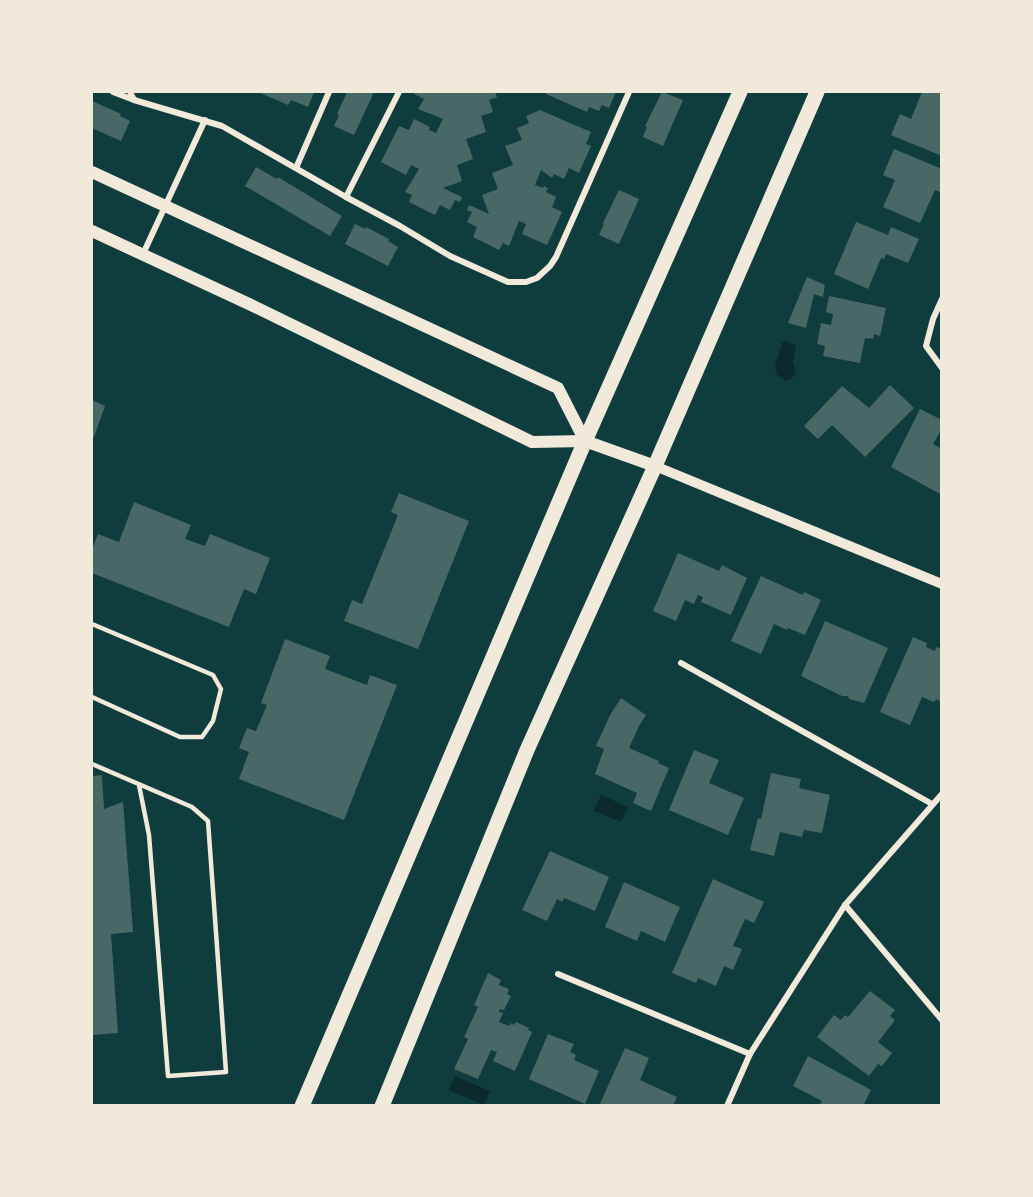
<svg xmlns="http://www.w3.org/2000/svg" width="1033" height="1197" font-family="'PT Serif',serif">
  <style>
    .water { fill: #0a2a2b }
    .building { fill: #486865 }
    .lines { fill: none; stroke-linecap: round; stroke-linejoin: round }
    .service { stroke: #f1e9da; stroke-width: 4.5 }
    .minor { stroke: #f1e9da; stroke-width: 6 }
    .tertiary { stroke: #f1e9da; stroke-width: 10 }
    .secondary { stroke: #f1e9da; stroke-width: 12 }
    .primary { stroke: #f1e9da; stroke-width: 15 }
  </style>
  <rect width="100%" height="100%" fill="#0f3d3e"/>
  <g class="water">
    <polygon points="786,341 796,345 793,362 796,372 791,379 786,381 777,375 775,367 782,343"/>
    <polygon points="601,795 628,807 621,822 594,811"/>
    <polygon points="455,1076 490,1091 484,1105 449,1090"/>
  </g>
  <g class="building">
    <polygon points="258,92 314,92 308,107 291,100 288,105"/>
    <polygon points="347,92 374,92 354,135 334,126 339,115 337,114"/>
    <polygon points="416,92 495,92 497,97 489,100 493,112 481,116 486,132 466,139 473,159 457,165 462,181 443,188 462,197 460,202 455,200 450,210 440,205 435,215 409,202 412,195 405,192 419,169 411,165 406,175 381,162 399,126 409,130 414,119 430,127 429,130 436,133 443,119 418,109 424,99 414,94"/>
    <polygon points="545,92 616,92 609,108 602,105 599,111 589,107 587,112 546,94"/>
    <polygon points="662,92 683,100 663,146 643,137 647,127 645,126"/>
    <polygon points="922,92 942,92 942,156 891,135 900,114 911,119"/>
    <polygon points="92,101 121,114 120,116 130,121 121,141 92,128"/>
    <polygon points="540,110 591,132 586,144 591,146 579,173 569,168 564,179 554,174 552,178 541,170 535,185 543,188 544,186 548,188 546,192 556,197 552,207 562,212 547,245 522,234 526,224 519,221 509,246 503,243 499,250 473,237 477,227 467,222 472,212 467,210 469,205 489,214 482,195 498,189 492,173 513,165 505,146 522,140 517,128 529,123 526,116"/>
    <polygon points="894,149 942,169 942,193 935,190 920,223 883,207 895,180 883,175"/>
    <polygon points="256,167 277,179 278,177 342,216 330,236 245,186"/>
    <polygon points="619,190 639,199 619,244 599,235 604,224 603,223"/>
    <polygon points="856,222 888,235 891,227 919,239 908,263 886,254 884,259 881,258 868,289 834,274"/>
    <polygon points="355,224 365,229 366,227 389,239 388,241 398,247 388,266 345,244"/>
    <polygon points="807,277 825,285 823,297 814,294 806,328 788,323"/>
    <polygon points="829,296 886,308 880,336 874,334 873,339 865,338 860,363 823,356 825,346 817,344 821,323 831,325 833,314 826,312"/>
    <polygon points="890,385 914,408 865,457 832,425 818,439 804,426 842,386 869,408"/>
    <polygon points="92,400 105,406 92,442"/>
    <polygon points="920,409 942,420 942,428 933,444 942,449 942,495 891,467"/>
    <polygon points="399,493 469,521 418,649 344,621 352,600 362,604 398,515 391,512"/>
    <polygon points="134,502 191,525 185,539 205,546 210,534 270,558 256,594 244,589 229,627 92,573 92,550 98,534 119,542"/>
    <polygon points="678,553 719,571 722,565 747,578 731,615 701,602 703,597 698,595 694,604 685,600 676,621 653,611"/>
    <polygon points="761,576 803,595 804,592 821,600 805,635 788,628 787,630 774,624 761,654 731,641"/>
    <polygon points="825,621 888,648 864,703 849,699 848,696 842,696 801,676"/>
    <polygon points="913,637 927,643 926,647 935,651 936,647 942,649 942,702 936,699 934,702 922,697 910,725 880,712"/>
    <polygon points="285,639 330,656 325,669 367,685 370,675 397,685 344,820 239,779 249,752 239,748 247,728 256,731 267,705 261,703"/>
    <polygon points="621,698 646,715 639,726 629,748 659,761 658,763 669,768 651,811 633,803 637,793 595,774 604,749 596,746 610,715"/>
    <polygon points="694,750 719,760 709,783 744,798 728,835 669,810"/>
    <polygon points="771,773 801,779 799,788 830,795 822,833 804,830 802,837 780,832 774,856 750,850 758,818 761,819"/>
    <polygon points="102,775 104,809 123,802 133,932 111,934 118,1033 92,1035 92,776"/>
    <polygon points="550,851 609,877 595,911 564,898 562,902 557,899 547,921 522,910"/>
    <polygon points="713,879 764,902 754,923 745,919 733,946 742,949 733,970 724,966 716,986 698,978 696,983 672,973"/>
    <polygon points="624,882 680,907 665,942 641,931 637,941 605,927"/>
    <polygon points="488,973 501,980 499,985 509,989 507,994 511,996 504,1010 500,1009 499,1012 503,1013 499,1022 509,1026 511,1023 514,1025 516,1022 529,1028 528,1030 532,1032 515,1071 493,1061 497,1052 491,1050 478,1079 454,1069 468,1039 464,1037 478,1007 474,1005"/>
    <polygon points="870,991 895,1010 890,1016 895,1020 878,1042 892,1053 882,1066 878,1064 869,1076 817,1037 834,1015 841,1020 845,1015 848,1017"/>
    <polygon points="548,1034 574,1044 570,1052 576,1055 574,1060 599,1071 585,1104 529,1079"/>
    <polygon points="625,1048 649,1058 640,1080 677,1097 673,1106 599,1106"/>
    <polygon points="808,1056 871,1090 863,1106 819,1106 822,1101 793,1086"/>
  </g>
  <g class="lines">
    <g class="service">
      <polyline points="92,624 213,675 221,689 213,721 202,737 180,737 92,697"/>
      <polyline points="92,764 192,807 208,821 226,1072 168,1076 149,835 139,785"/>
    </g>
    <g class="minor">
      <polyline points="113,92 134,100 222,126 346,197 400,226 450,256 508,282 526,282 537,278 550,266 556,257 629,92"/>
      <polyline points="130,92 134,100"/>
      <polyline points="296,168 329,92"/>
      <polyline points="346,197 399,92"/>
      <polyline points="143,254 205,120"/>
      <polyline points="942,299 933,319 926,346 942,368"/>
      <polyline points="681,663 932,804"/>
      <polyline points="845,905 942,1020"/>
      <polyline points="558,974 750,1054"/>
      <polyline points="727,1106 750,1054 845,905 942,794"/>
    </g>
    <polyline class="tertiary" points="655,466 942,584"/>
    <g class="secondary">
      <polyline points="92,172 558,388 585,441"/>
      <polyline points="92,231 249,304 532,442 585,441 655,466"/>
    </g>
    <g class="primary">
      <polyline points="302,1106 585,441 740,92"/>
      <polyline points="382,1106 527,750 655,466 817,92"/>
    </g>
  </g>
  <rect width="1033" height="1197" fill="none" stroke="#f1e9da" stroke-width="186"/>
</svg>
